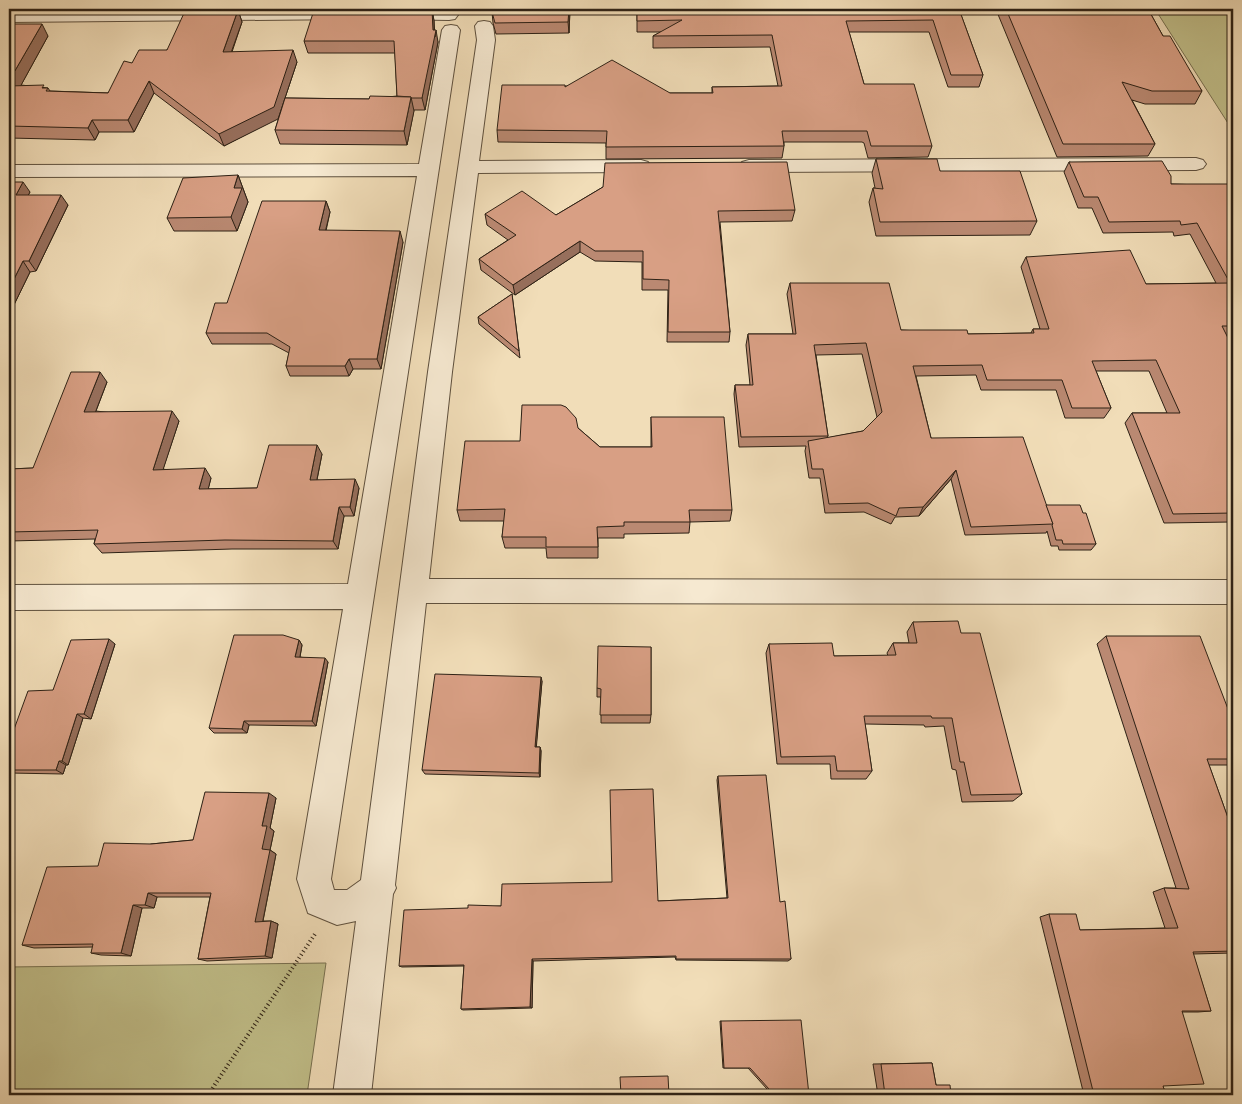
<svg xmlns="http://www.w3.org/2000/svg" width="1242" height="1104" font-family="'IM FELL French Canon',serif">
  <style>
    .green { fill: #c1bf8a; stroke: #777050 }
    .lines { fill: none; stroke-linecap: round; stroke-linejoin: round }
    .street-casing { stroke: #5e503e; stroke-width: 2 }
    .path { stroke: #2d2115; stroke-width: 4; stroke-dasharray: 1 3; stroke-linecap: butt }
    .street { fill: #f6e9d1; fill-rule: evenodd }
    .wall { fill: #ba8972; stroke: #2d2115; fill-rule: evenodd }
    .shaded-wall { fill: #976f5c; stroke: #2d2115 }
    .building { fill: #d89f84; stroke: #2d2115 }
  </style>
  <rect width="100%" height="100%" fill="#f1ddb8"/>
  <filter id="stains"><feTurbulence type="fractalNoise" baseFrequency=".004" numOctaves="4"/><feColorMatrix values="0 0 0 0 .2 0 0 0 0 .09 0 0 0 0 .02 0 0 0 .5 -.17"/></filter>
  <radialGradient id="worn" r=".72"><stop offset=".6" stop-color="#630" stop-opacity="0"/><stop offset="1" stop-color="#630" stop-opacity=".3"/></radialGradient>
  <g class="green">
    <polygon points="1155,9 1233,9 1233,131"/>
    <polygon points="326,963 307,1095 9,1095 9,967"/>
  </g>
  <g class="lines">
    <g class="street-casing">
      <g id="street">
        <polygon points="350,10 356,11 359,15 356,19 9,22 9,12"/>
        <polygon points="395,10 449,10 455,11 458,15 455,19 449,20 389,19 386,15 389,11"/>
        <polygon points="484,21 490,22 493,26 495,40 479,161 641,160 648,162 651,166 648,170 641,172 478,173 452,372 429,579 1233,580 1233,604 426,603 395,885 396,888 393,894 371,1095 333,1095 356,921 337,925 308,913 297,879 343,609 9,610 9,585 348,584 417,176 9,177 9,165 419,164 442,30 445,26 451,25 457,26 460,30 331,879 334,890 347,890 361,880 428,372 477,40 475,26 478,22"/>
        <polygon points="1196,158 1203,160 1206,164 1203,168 1196,170 749,172 742,170 739,166 742,162 749,160"/>
      </g>
    </g>
    <polyline class="path" points="208,1095 315,934"/>
    <use href="#street" class="street"/>
  </g>
  <g class="wall">
    <polygon points="432,9 434,21 434,30 438,42 425,110 414,110 407,145 280,144 275,130 279,117 224,146 154,93 134,132 99,132 95,140 9,138 9,24 48,36 21,85 48,88 50,91 108,93 132,63 167,50 238,10 242,22 232,52 297,62 285,98 369,99 397,96 395,53 308,53 304,41"/>
    <polygon points="570,9 569,33 496,34 493,23 492,12"/>
    <polygon points="637,9 969,9 960,12 983,75 979,87 948,87 929,32 849,32 864,84 932,146 928,157 868,158 864,143 862,142 784,142 784,146 782,158 606,159 606,143 498,142 497,130 565,86 670,93 712,93 712,87 778,86 770,47 653,48 653,36 661,32 637,32"/>
    <polygon points="999,9 1148,9 1163,36 1202,91 1195,104 1145,104 1132,100 1155,144 1148,156 1057,157 997,12"/>
    <polygon points="876,159 940,171 1037,221 1030,235 876,236 869,202 873,188 875,188 872,173"/>
    <path d="M 1069,162 L 1171,184 L 1233,186 L 1233,337 L 1227,336 L 1233,348 L 1233,520 L 1231,522 L 1164,523 L 1125,423 L 1132,413 L 1167,413 L 1149,371 L 1096,371 L 1111,408 L 1104,418 L 1065,418 L 1056,390 L 981,390 L 976,375 L 916,376 L 931,438 L 1046,505 L 1083,513 L 1096,544 L 1091,550 L 1059,550 L 1058,546 L 1051,546 L 1047,531 L 1046,533 L 965,535 L 951,479 L 919,516 L 895,517 L 891,524 L 864,512 L 825,513 L 820,478 L 809,478 L 805,451 L 806,446 L 739,447 L 734,394 L 735,385 L 750,385 L 746,345 L 748,334 L 793,334 L 787,294 L 790,283 L 901,330 L 968,334 L 1031,333 L 1033,329 L 1040,329 L 1021,267 L 1026,257 L 1146,284 L 1216,283 L 1190,234 L 1174,236 L 1173,232 L 1103,233 L 1092,208 L 1078,208 L 1064,172 ZM 862,354 L 877,417 L 863,431 L 827,438 L 828,436 L 816,355 Z"/>
    <polygon points="238,175 248,202 237,231 174,231 167,218"/>
    <polygon points="9,182 30,192 28,195 68,205 36,271 30,272 9,315"/>
    <polygon points="603,187 795,210 792,221 720,222 730,332 729,342 667,342 668,290 642,290 642,262 595,261 580,252 515,295 481,270 479,259 508,240 487,225 485,214 556,215"/>
    <polygon points="326,201 330,212 326,231 403,242 381,369 353,369 349,376 290,376 286,366 289,353 272,344 212,344 206,333 227,303"/>
    <polygon points="512,294 520,358 479,324 478,317"/>
    <polygon points="107,382 96,411 179,421 163,469 211,478 208,489 257,488 322,454 317,480 359,488 354,516 344,516 338,549 232,549 102,553 94,544 95,539 9,541 9,469 33,468"/>
    <polygon points="651,417 732,510 730,521 690,522 689,533 624,534 624,538 598,538 598,558 547,558 546,548 505,548 502,537 504,521 460,521 457,510 520,441 578,428 600,447 651,447"/>
    <polygon points="913,622 961,633 1022,794 1013,801 962,802 956,770 952,769 944,726 925,727 924,725 865,724 872,771 866,779 831,779 830,764 777,764 766,653 769,644 834,656 888,656 887,653 893,643 909,643 907,632"/>
    <polygon points="1106,636 1233,722 1233,765 1209,765 1233,832 1233,953 1193,954 1211,1011 1198,1012 1182,1012 1163,1086 1166,1095 1084,1095 1040,917 1049,914 1080,930 1165,928 1153,892 1164,888 1176,888 1097,644"/>
    <polygon points="299,640 302,645 300,657 328,662 316,726 249,725 247,733 214,733 209,728"/>
    <polygon points="115,644 91,719 83,718 68,765 66,765 63,774 9,773 9,743 53,690"/>
    <polygon points="651,647 651,715 650,723 601,723 601,697 597,697 597,688"/>
    <polygon points="542,681 536,747 540,747 541,751 540,777 425,774 422,770"/>
    <polygon points="718,776 780,902 791,959 788,961 676,960 675,957 533,961 532,1008 463,1010 461,1009 464,966 402,967 399,966 468,908 501,906 658,901 727,898 717,780"/>
    <polygon points="276,798 270,828 274,831 270,850 276,854 263,921 271,921 278,924 272,958 207,961 198,959 210,897 157,897 154,908 142,908 131,956 101,955 91,953 93,947 34,948 22,945 98,866 151,844 193,840"/>
    <polygon points="720,1021 721,1021 809,1095 767,1095 767,1089 748,1068 723,1068"/>
    <polygon points="932,1063 936,1085 951,1095 878,1095 873,1064"/>
  </g>
  <g class="shaded-wall">
    <polygon points="432,9 434,21 435,37 436,30 438,42 425,110 422,98 433,30"/>
    <polygon points="569,9 570,9 569,33 568,22"/>
    <polygon points="956,9 969,9 954,15"/>
    <polygon points="238,10 242,22 227,64 223,52"/>
    <polygon points="42,24 48,36 14,98 9,90 9,81"/>
    <polygon points="293,50 297,62 278,119 224,146 219,134"/>
    <polygon points="149,81 154,93 134,132 128,120"/>
    <polygon points="411,97 414,111 407,145 404,131"/>
    <polygon points="92,120 99,132 95,140 88,128"/>
    <polygon points="238,175 248,202 237,231 231,217 234,188"/>
    <polygon points="23,182 30,192 23,205 16,195"/>
    <polygon points="61,195 68,205 36,271 29,261"/>
    <polygon points="326,201 330,212 323,241 319,230"/>
    <polygon points="400,231 403,242 381,369 377,359"/>
    <polygon points="580,241 580,252 515,295 513,285"/>
    <polygon points="23,261 30,272 9,315 9,289"/>
    <polygon points="349,359 353,369 349,376 345,366"/>
    <polygon points="100,372 107,382 92,421 84,412"/>
    <polygon points="172,411 179,421 160,479 153,470"/>
    <polygon points="317,445 322,454 315,489 310,480"/>
    <polygon points="205,468 211,478 206,498 199,489"/>
    <polygon points="956,470 951,479 919,516 923,507"/>
    <polygon points="355,479 359,488 354,516 350,507"/>
    <polygon points="339,507 344,516 338,549 333,541"/>
    <polygon points="109,639 115,644 91,719 84,714"/>
    <polygon points="299,640 302,645 299,662 295,657"/>
    <polygon points="325,658 328,662 316,726 312,721"/>
    <polygon points="541,677 542,681 536,751 535,747"/>
    <polygon points="77,714 83,718 68,765 62,761"/>
    <polygon points="244,721 249,725 247,733 242,729"/>
    <polygon points="540,747 541,751 540,777 539,773"/>
    <polygon points="59,761 66,765 63,774 56,770"/>
    <polygon points="269,793 276,798 270,828 274,831 270,850 276,854 262,925 255,922 262,849 262,826"/>
    <polygon points="148,893 157,897 154,908 145,905"/>
    <polygon points="133,905 142,908 131,956 121,953"/>
    <polygon points="271,921 278,924 272,958 265,956"/>
    <polygon points="532,959 533,961 532,1008 530,1007"/>
  </g>
  <g class="building">
    <polygon points="432,9 433,30 436,30 422,98 411,98 411,97 397,96 394,41 304,41 314,10"/>
    <polygon points="503,9 569,9 568,22 495,23 492,12"/>
    <polygon points="637,9 959,9 983,75 951,75 933,20 846,21 864,84 914,84 932,146 871,146 867,131 782,131 784,146 606,147 607,131 497,130 502,85 565,85 565,87 612,60 670,93 713,93 712,87 782,86 772,35 653,36 682,20 637,21"/>
    <polygon points="1006,9 1148,9 1163,36 1170,36 1202,91 1152,91 1122,82 1155,144 1063,144"/>
    <polygon points="238,10 223,52 293,50 274,107 219,134 149,81 128,120 92,120 88,128 9,126 9,86 44,85 42,88 48,88 46,91 108,93 124,61 132,63 139,50 167,50 185,11"/>
    <polygon points="9,24 42,24 9,81"/>
    <polygon points="370,96 411,97 404,131 275,130 285,98 369,99"/>
    <polygon points="876,159 937,159 940,171 1020,171 1037,221 880,222 873,188 883,189"/>
    <polygon points="1162,161 1171,176 1171,184 1232,184 1233,186 1233,326 1222,326 1233,348 1233,490 1230,490 1233,496 1233,513 1173,514 1132,413 1180,413 1156,360 1092,361 1111,408 1072,408 1062,380 987,380 982,365 913,366 931,438 1023,437 1053,524 971,527 956,470 923,507 899,508 896,516 868,503 829,504 823,469 812,469 808,441 863,431 882,412 866,343 814,345 828,436 741,437 735,385 753,385 748,334 796,334 790,283 889,283 901,330 967,330 968,334 1034,333 1033,329 1049,329 1026,257 1130,250 1146,284 1230,283 1197,223 1181,225 1180,221 1109,222 1098,197 1084,197 1069,162"/>
    <polygon points="787,162 795,210 718,211 730,332 668,332 669,280 643,279 643,251 595,251 580,241 513,285 479,259 516,235 485,214 522,191 556,215 603,187 605,163"/>
    <polygon points="238,175 234,188 242,188 231,217 167,218 183,178"/>
    <polygon points="9,182 23,182 16,195 61,195 29,261 23,261 9,289"/>
    <polygon points="262,201 326,201 319,230 400,231 377,359 349,359 345,366 286,366 290,347 267,333 206,333 215,303 227,303"/>
    <polygon points="512,294 519,351 478,317"/>
    <polygon points="71,372 100,372 84,412 172,411 153,470 205,468 199,489 257,488 269,445 317,445 310,480 355,479 350,507 339,507 333,541 225,540 94,544 98,530 9,532 9,469 33,468"/>
    <polygon points="522,405 561,405 566,407 576,418 578,428 600,447 652,447 651,417 724,417 732,510 689,510 690,522 624,522 624,526 597,527 598,547 546,547 546,537 502,537 505,509 457,510 465,441 520,441"/>
    <polygon points="1046,505 1080,505 1083,513 1086,513 1096,544 1063,544 1062,540 1056,540 1052,525 1053,524"/>
    <polygon points="958,621 961,633 980,633 1022,794 971,795 964,762 960,762 952,718 932,718 931,716 864,716 872,771 837,771 835,756 781,757 769,644 832,643 834,656 896,655 893,643 917,643 913,622"/>
    <polygon points="234,635 283,635 299,640 295,657 325,658 312,721 244,721 242,729 209,728"/>
    <polygon points="1106,636 1200,636 1233,722 1233,759 1207,759 1233,832 1233,951 1193,952 1211,1011 1182,1011 1204,1084 1163,1086 1166,1095 1094,1095 1049,914 1076,914 1080,930 1178,928 1164,888 1189,889"/>
    <polygon points="109,639 84,714 77,714 62,761 59,761 56,770 9,770 9,743 28,691 53,690 71,640"/>
    <polygon points="598,646 651,647 651,715 600,715 601,689 597,688"/>
    <polygon points="435,674 541,677 535,747 540,747 539,773 422,770"/>
    <polygon points="766,775 780,902 785,901 791,959 676,959 676,956 532,959 530,1007 461,1009 464,965 399,966 404,910 468,908 468,905 501,906 502,884 612,882 610,790 653,789 658,901 728,898 718,776"/>
    <polygon points="205,792 269,793 262,826 267,826 262,849 270,850 255,922 271,921 265,956 198,959 211,893 148,893 145,905 133,905 121,953 91,953 93,944 22,945 47,867 98,866 104,843 151,844 193,840"/>
    <polygon points="801,1020 809,1095 770,1095 769,1089 750,1068 724,1068 721,1021"/>
    <polygon points="932,1063 936,1085 950,1085 951,1095 885,1095 881,1064"/>
    <polygon points="668,1076 669,1095 621,1095 620,1077"/>
  </g>
  <rect width="1242" height="1104" fill="none" stroke="#f1ddb8" stroke-width="30"/>
  <rect x="10" y="10" width="1222" height="1084" fill="none" stroke="#2d2115" stroke-width="2.5"/>
  <rect x="15" y="15" width="1212" height="1074" fill="none" stroke="#2d2115"/>
  <rect width="100%" height="100%" filter="url(#stains)"/>
  <rect width="100%" height="100%" fill="url(#worn)"/>
</svg>
